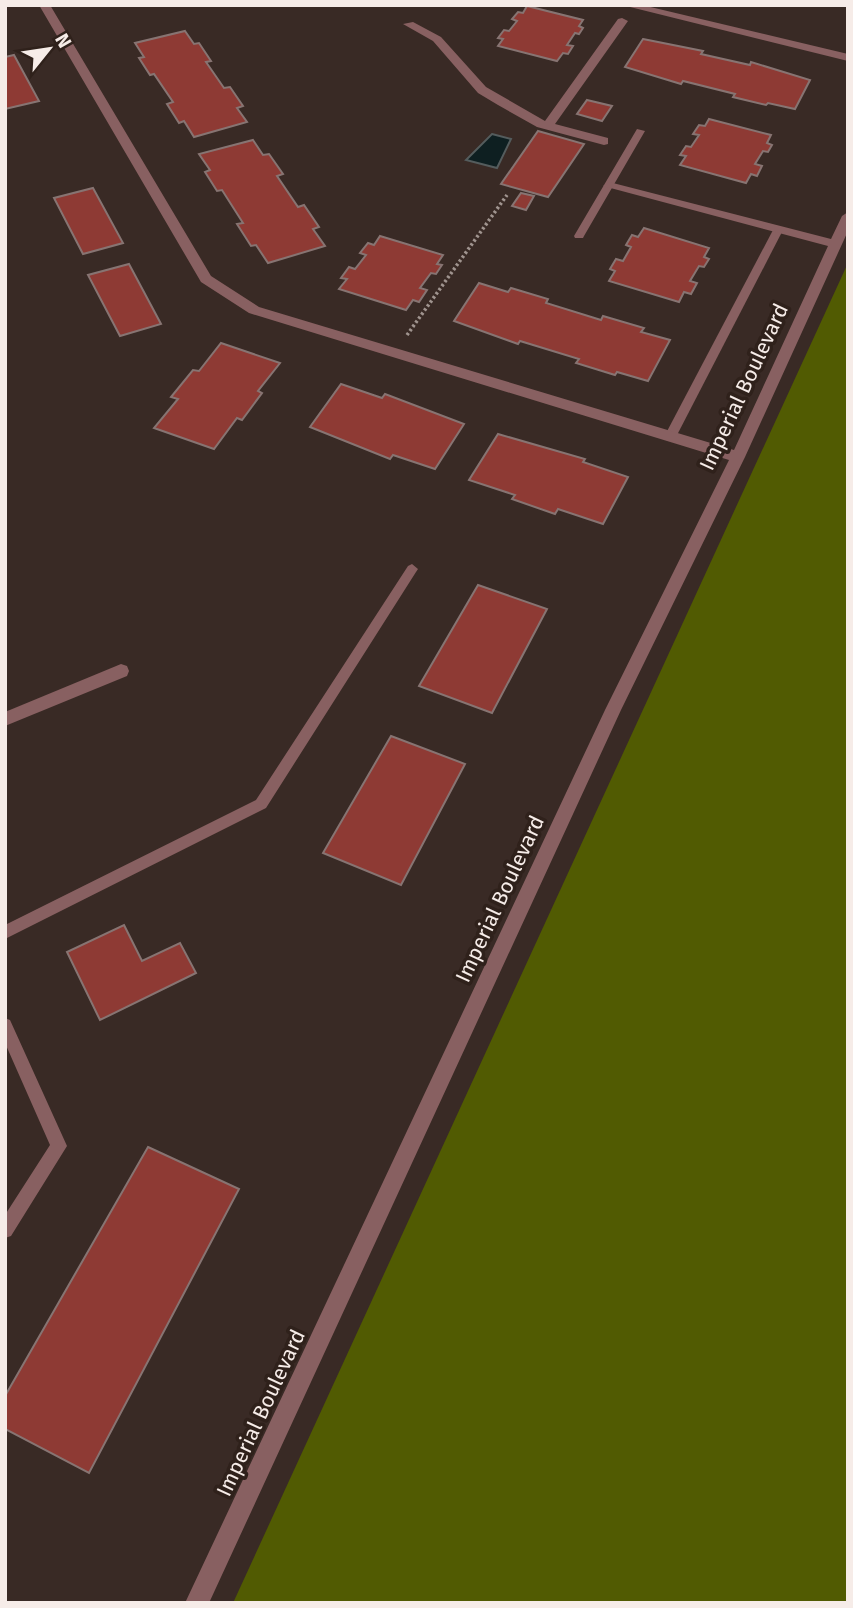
<svg xmlns="http://www.w3.org/2000/svg" width="853" height="1608" font-family="'Fira Sans',sans-serif">
  <style>
    .green { fill: #515b02 }
    .water { fill: #0e1f21; stroke: #545c5d; stroke-width: 2 }
    .building { fill: #8e3a34; stroke: #877472; stroke-width: 2 }
    .lines { fill: none; stroke-linecap: round; stroke-linejoin: round }
    .path { stroke: #a0948f; stroke-width: 3.5; stroke-dasharray: 2.5 2.5; stroke-linecap: butt }
    .service { fill: #886061; fill-rule: evenodd }
    .minor { fill: #886061; fill-rule: evenodd }
    .labels { text-anchor: middle; stroke-width: 7; stroke-linejoin: round; paint-order: stroke }
    .street-label { font-size: 21px; fill: #f6ece8; stroke: #2f211b }
  </style>
  <rect width="100%" height="100%" fill="#392a25"/>
  <polygon class="green" points="848,263 848,1603 233,1603"/>
  <polygon class="water" points="492,134 511,139 497,168 466,160"/>
  <g class="building">
    <polygon points="527,6 583,20 579,26 583,28 579,34 575,33 567,45 573,46 568,54 563,53 557,61 498,46 503,39 498,38 504,30 509,31 517,21 512,19 518,12 523,13"/>
    <polygon points="185,31 194,44 199,43 211,61 206,62 224,88 230,87 243,106 237,108 247,122 194,137 184,121 179,123 167,104 173,102 154,74 150,75 139,58 144,57 135,43"/>
    <polygon points="643,39 703,51 701,54 750,65 751,62 810,80 795,109 768,103 766,105 733,97 735,94 683,81 681,84 625,67"/>
    <polygon points="14,55 39,101 5,109 5,57"/>
    <polygon points="587,100 612,106 602,121 577,114"/>
    <polygon points="709,119 771,135 767,143 772,145 768,152 763,151 755,164 762,166 757,176 751,174 746,183 680,165 686,156 680,155 686,146 691,147 699,135 693,134 699,125 705,126"/>
    <polygon points="538,131 584,144 548,197 501,184"/>
    <polygon points="253,140 263,155 269,154 283,174 277,176 298,207 304,205 319,227 313,229 325,246 268,263 256,245 251,246 237,224 243,223 222,190 217,191 205,172 210,170 199,154"/>
    <polygon points="93,188 123,243 83,254 54,198"/>
    <polygon points="521,193 534,196 526,210 512,206"/>
    <polygon points="644,228 709,248 704,257 709,259 704,267 699,266 690,281 697,283 691,294 684,292 679,302 609,281 615,271 610,269 616,259 623,261 631,247 626,245 632,235 638,237"/>
    <polygon points="380,236 443,255 437,264 442,265 436,274 431,273 420,288 427,290 419,302 413,300 406,310 339,289 347,279 341,278 349,267 355,269 366,255 360,253 368,243 374,245"/>
    <polygon points="129,264 161,324 120,336 88,275"/>
    <polygon points="479,283 508,292 511,288 548,299 546,303 601,320 603,316 644,328 641,332 670,340 648,381 617,372 615,375 576,363 579,359 520,341 518,344 454,321"/>
    <polygon points="221,343 280,363 258,391 262,393 242,420 237,418 214,449 154,428 178,399 171,397 193,370 199,371"/>
    <polygon points="341,384 382,398 385,394 464,424 435,469 393,455 390,459 310,427"/>
    <polygon points="498,434 585,459 583,462 628,477 603,524 558,509 555,514 512,499 515,495 469,480"/>
    <polygon points="478,585 547,609 492,713 419,686"/>
    <polygon points="391,736 465,764 401,885 323,853"/>
    <polygon points="124,925 142,961 180,943 196,973 100,1020 67,952"/>
    <polygon points="148,1147 239,1189 89,1473 5,1429 5,1396"/>
  </g>
  <g class="lines">
    <polyline class="path" points="407,335 507,195"/>
    <g class="service">
      <polygon points="637,129 645,131 584,236 583,238 575,238 574,236"/>
      <polygon points="778,227 783,230 676,437 670,441 666,440 664,437 773,230"/>
      <polygon points="412,564 418,569 416,572 266,808 5,939 5,925 256,800 408,566"/>
      <polygon points="5,1018 10,1020 67,1146 11,1236 5,1238 5,1215 50,1145 5,1043"/>
    </g>
    <g class="minor">
      <polygon points="39,5 50,5 211,276 259,307 734,450 828,246 603,186 609,182 831,239 842,216 848,212 848,231 745,457 621,710 209,1603 185,1603 605,710 729,460 249,313 201,282"/>
      <polygon points="622,5 642,5 848,54 848,61"/>
      <polygon points="622,18 628,21 555,124 608,138 608,144 604,145 537,127 498,105 478,93 433,41 403,24 413,22 441,37 486,87 545,121 618,19"/>
      <polygon points="121,664 127,666 129,671 127,676 5,726 5,712"/>
    </g>
  </g>
  <g class="labels">
    <g class="street-label">
      <text transform="translate(744 387) rotate(-65)" y="7">Imperial Boulevard</text>
      <text transform="translate(500 899) rotate(-65)" y="7">Imperial Boulevard</text>
      <text transform="translate(261 1413) rotate(-65)" y="7">Imperial Boulevard</text>
    </g>
  </g>
  <rect width="853" height="1608" fill="none" stroke="#f6ece8" stroke-width="14"/>
  <g transform="translate(49 49) rotate(60)" stroke="#2f211b" stroke-width="5" paint-order="stroke">
  <path d="M0-5L12 26L0 18L-12 26Z" fill="#f6ece8"/>
  <text y="-10" font-size="19" font-weight="bold" text-anchor="middle" fill="#f6ece8">N</text>
  </g>
</svg>
